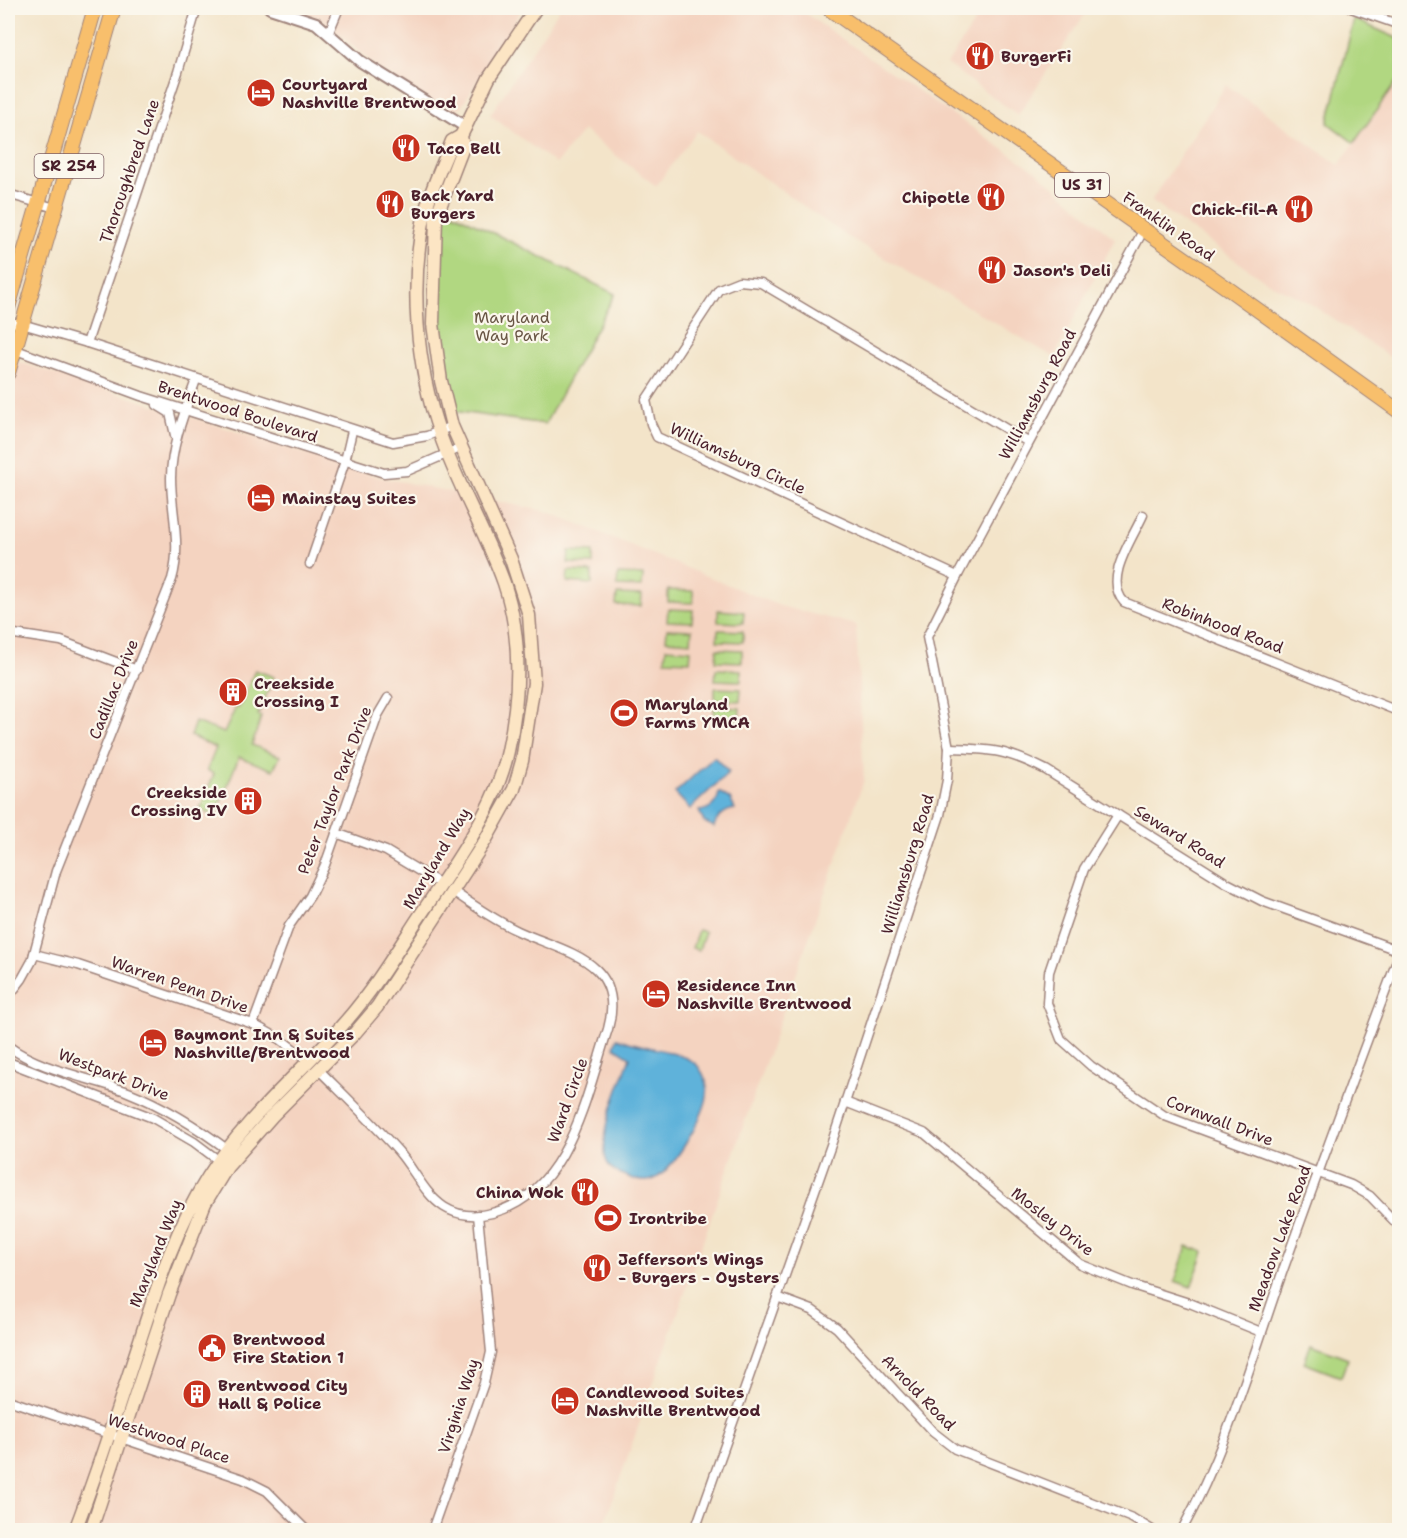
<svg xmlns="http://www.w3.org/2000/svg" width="1407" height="1538" font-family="'Shantell Sans',sans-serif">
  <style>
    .built { fill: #f4d3c0 }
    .green { fill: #b1d781; stroke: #7e7b56; stroke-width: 1.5 }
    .water { fill: #5fb2da; stroke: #546882; stroke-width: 1.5 }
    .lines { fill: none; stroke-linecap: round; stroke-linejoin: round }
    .minor-casing { stroke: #9e827a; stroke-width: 11 }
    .tertiary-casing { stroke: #9e827a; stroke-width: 14 }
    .secondary-casing { stroke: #9e827a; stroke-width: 15 }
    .primary-casing { stroke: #9e827a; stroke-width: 16 }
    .minor { stroke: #fff; stroke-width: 8 }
    .tertiary { stroke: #fff; stroke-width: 10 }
    .secondary { stroke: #fce5c4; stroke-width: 12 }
    .primary { stroke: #f8bf6c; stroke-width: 14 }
    .labels { text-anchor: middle; stroke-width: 4.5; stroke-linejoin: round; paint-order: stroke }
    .shield { fill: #fbf7ec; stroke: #7f6065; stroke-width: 1.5 }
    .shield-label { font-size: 15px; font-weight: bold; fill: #4a1f2b }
    .poi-label { font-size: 16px; font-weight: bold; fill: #4a1f2b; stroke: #fbf7ec; text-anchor: start }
    .street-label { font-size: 16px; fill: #4a1f2b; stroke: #fbf7ec }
    .park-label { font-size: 16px; fill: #695645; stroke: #fbf7ec }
  </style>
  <rect width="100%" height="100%" fill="#fbf7ec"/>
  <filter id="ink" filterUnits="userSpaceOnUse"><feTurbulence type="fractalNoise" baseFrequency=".0167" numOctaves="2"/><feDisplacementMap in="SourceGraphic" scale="12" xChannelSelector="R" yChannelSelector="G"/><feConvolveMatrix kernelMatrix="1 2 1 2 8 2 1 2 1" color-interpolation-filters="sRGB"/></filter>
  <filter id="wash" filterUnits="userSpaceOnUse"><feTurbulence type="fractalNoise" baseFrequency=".008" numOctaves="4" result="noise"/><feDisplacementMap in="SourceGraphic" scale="24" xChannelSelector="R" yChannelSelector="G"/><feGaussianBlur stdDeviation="1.35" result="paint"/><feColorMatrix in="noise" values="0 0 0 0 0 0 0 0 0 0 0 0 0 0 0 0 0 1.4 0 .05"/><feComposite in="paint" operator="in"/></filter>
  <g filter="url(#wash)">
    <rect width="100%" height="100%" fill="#f3e4c9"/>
    <g class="built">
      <polygon points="284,8 523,8 461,107 451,112 380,70 323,20"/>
      <polygon points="560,8 797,8 1037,172 1115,239 1054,357 845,235 697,131 656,186 583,130 556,164 490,115"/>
      <polygon points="984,8 1089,8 1018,115 947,64"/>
      <polygon points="1399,80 1400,363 1399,363 1305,300 1270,284 1151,201 1226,85 1339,165"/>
      <polygon points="16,361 379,477 549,512 780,606 856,625 864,780 602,1530 8,1530 8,391"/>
    </g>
    <g class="green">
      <polygon points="1354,19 1399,39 1399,78 1354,143 1328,123"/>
      <polygon points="444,208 615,294 545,424 453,411 437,349 434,280"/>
      <polygon points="569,551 593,552 593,564 568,563"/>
      <polygon points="568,571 592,572 592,584 567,582"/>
      <polygon points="618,574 643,575 642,587 617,586"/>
      <polygon points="668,590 693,591 693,603 668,602"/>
      <polygon points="617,594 642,595 641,606 616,605"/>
      <polygon points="668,609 693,610 692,622 667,621"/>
      <polygon points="718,610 744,612 743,623 718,622"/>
      <polygon points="667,629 692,630 691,642 666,640"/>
      <polygon points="718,630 743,631 743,642 717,641"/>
      <polygon points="666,648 691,650 690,661 665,660"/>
      <polygon points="717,649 742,650 742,662 716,661"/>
      <polygon points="716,669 741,670 741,681 715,680"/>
      <polygon points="255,670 274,677 258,715 261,717 252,745 280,756 273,770 239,757 215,816 200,809 214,774 207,770 216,748 190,736 195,722 224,733 236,707 239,708"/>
      <polygon points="715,688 741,689 740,701 715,700"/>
      <polygon points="714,707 740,708 739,720 714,719"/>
      <polygon points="698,930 705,932 699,950 692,948"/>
      <polygon points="1187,1246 1204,1252 1191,1287 1175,1281"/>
      <polygon points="1311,1344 1348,1358 1341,1377 1304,1363"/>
    </g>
    <g class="water">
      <polygon points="714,757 729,772 690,809 675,793"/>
      <path d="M 719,792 L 730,799 L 735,809 C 725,810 716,818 714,827 L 704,822 L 699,811 C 710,810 718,803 719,792 Z"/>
      <path d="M 617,1038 C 637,1047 685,1051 698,1066 C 704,1074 709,1085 707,1096 C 705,1116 671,1174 652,1180 C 641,1183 630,1178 621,1174 C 612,1171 606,1164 605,1154 C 602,1123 620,1087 630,1057 L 614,1047 Z"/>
    </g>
  </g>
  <g filter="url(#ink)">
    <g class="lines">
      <g class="minor-casing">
        <g id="minor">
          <polyline points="1351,8 1400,25"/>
          <polyline points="329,32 339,8"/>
          <polyline points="8,194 55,208"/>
          <polyline points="8,322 22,324 87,343 393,442 427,436 452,426"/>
          <polyline points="87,343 178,72 197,8"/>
          <polyline points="8,347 141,396 384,473 407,471 460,448"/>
          <polyline points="157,405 170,413 175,435"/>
          <path d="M 1143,515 C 1132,540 1103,579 1124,602 L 1400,712"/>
          <polyline points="310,564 345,461 352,431"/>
          <polyline points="957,576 657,437 651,424 646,400 719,289 739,281 761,283 1028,442"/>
          <polyline points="8,633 61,641 137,670"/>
          <path d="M 949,748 C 992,749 1007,750 1046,770 L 1225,882 L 1262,901 L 1400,951"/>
          <polyline points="1118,815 1084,869 1049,972 1047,1003 1061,1039 1091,1066 1165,1116 1351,1185 1370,1196 1400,1227"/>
          <polyline points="336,833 386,851 441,884"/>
          <polyline points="34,954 78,965 253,1024 280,1039 308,1060"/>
          <path d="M 8,997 L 22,979 L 32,961 L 56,871 L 172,579 C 182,545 171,512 171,478 C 171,445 185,411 196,380"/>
          <polyline points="253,1024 289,926 310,896 325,865 378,715 388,698"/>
          <path d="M 8,1046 C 42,1071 89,1077 128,1092 C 166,1107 199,1128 232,1153"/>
          <polyline points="8,1062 153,1118 194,1142 222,1163"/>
          <path d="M 319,1070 C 346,1097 373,1123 398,1151 C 414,1169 424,1194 444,1207 C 458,1216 476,1217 492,1213 C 570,1193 586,1094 608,1029 C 627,960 563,952 518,931 C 494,920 473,905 451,890"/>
          <polyline points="845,1102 924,1133 1080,1264 1132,1285 1192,1304 1261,1332"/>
          <polyline points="777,1297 812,1310 837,1328 933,1432 955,1449 1132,1518 1152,1530"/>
          <polyline points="8,1400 243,1479 267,1491 306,1530"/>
          <polyline points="432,1530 484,1383 491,1352 478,1215"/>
          <polyline points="695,1530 831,1145 940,815 947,780 949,748 927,637 959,573 1144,229"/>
          <path d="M 1182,1530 C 1226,1450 1252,1359 1282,1273 C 1320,1166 1360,1059 1400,953"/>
        </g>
      </g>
      <g class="tertiary-casing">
        <polyline id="tertiary" points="270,8 316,23 360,61 466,127"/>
      </g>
      <g class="secondary-casing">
        <g id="secondary">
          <path d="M 75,1530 C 99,1468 119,1404 140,1340 C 158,1284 176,1227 208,1177 C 245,1118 301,1073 346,1021 C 373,990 395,954 417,920 C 450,871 496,809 508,751 C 520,696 522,637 504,583 C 486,532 457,485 440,434 C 416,365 409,284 425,213 C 431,188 443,164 452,141 L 461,136"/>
          <polyline points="91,1530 169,1294 205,1203 227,1167 272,1116 354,1034 377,1007 485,841 514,789 522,761 534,683 529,615 511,559 452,426 441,381 433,324 436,217 463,147 461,136 489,78 536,8"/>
        </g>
      </g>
      <g class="primary-casing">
        <g id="primary">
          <polyline points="828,8 1230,290 1400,412"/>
          <polyline points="8,308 95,8"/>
          <polyline points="8,373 114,8"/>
        </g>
      </g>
      <use href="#minor" class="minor"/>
      <use href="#tertiary" class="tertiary"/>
      <use href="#secondary" class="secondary"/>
      <use href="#primary" class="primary"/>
    </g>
  </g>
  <defs>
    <g id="restaurant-disc" transform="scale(1.5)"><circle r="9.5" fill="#c8321e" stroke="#fbf7ec"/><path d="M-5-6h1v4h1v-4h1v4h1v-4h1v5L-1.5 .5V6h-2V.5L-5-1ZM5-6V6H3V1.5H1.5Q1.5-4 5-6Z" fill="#fff"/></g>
    <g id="hotel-disc" transform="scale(1.5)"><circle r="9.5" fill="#c8321e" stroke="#fbf7ec"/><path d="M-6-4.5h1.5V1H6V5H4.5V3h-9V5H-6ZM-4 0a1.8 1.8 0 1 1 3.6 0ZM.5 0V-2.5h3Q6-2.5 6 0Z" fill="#fff"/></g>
    <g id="building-disc" transform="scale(1.5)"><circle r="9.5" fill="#c8321e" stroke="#fbf7ec"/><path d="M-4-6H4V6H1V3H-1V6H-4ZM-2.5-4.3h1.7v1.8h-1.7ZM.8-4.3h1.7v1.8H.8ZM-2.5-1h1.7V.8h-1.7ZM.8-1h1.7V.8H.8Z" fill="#fff"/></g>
    <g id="stadium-disc" transform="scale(1.5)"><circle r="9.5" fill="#c8321e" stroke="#fbf7ec"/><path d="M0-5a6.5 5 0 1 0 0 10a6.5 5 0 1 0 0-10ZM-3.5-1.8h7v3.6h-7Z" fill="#fff"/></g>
    <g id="civic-disc" transform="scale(1.5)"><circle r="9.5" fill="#c8321e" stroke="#fbf7ec"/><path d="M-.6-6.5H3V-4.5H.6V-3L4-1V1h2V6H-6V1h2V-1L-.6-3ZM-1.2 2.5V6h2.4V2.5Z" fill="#fff"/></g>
  </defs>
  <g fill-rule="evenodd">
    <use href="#restaurant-disc" x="980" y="56"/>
    <use href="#hotel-disc" x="261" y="93"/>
    <use href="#restaurant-disc" x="406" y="148"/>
    <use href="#restaurant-disc" x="991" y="197"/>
    <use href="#restaurant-disc" x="390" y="204"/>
    <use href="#restaurant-disc" x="1299" y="209"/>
    <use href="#restaurant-disc" x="992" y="270"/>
    <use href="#hotel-disc" x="261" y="498"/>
    <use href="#building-disc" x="233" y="692"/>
    <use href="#stadium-disc" x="624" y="713"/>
    <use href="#building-disc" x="248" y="801"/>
    <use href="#hotel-disc" x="656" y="994"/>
    <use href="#hotel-disc" x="153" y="1043"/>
    <use href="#restaurant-disc" x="585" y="1192"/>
    <use href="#stadium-disc" x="608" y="1218"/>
    <use href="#restaurant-disc" x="597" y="1268"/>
    <use href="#civic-disc" x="212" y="1348"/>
    <use href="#building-disc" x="197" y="1394"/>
    <use href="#hotel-disc" x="565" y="1401"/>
  </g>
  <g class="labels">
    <g class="shield">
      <rect x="34.5" y="154" width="69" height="24" rx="4.5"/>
      <rect x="1055" y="173" width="54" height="24" rx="4.5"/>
    </g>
    <g class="shield-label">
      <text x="69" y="171">SR 254</text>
      <text x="1082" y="190">US 31</text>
    </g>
    <g class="poi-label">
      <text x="1001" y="62">BurgerFi</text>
      <text x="282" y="90">Courtyard<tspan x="282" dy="18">Nashville Brentwood</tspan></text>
      <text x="427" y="154">Taco Bell</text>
      <text x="411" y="201">Back Yard<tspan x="411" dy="18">Burgers</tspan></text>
      <text x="970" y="203" text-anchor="end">Chipotle</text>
      <text x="1278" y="215" text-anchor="end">Chick-fil-A</text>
      <text x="1013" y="276">Jason's Deli</text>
      <text x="282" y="504">Mainstay Suites</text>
      <text x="254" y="689">Creekside<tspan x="254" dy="18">Crossing I</tspan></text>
      <text x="645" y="710">Maryland<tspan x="645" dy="18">Farms YMCA</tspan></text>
      <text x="227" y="798" text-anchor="end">Creekside<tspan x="227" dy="18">Crossing IV</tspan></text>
      <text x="677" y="991">Residence Inn<tspan x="677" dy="18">Nashville Brentwood</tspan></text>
      <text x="174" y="1040">Baymont Inn &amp; Suites<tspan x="174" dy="18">Nashville/Brentwood</tspan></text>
      <text x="564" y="1198" text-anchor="end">China Wok</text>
      <text x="629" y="1224">Irontribe</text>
      <text x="618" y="1265">Jefferson's Wings<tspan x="618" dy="18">- Burgers - Oysters</tspan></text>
      <text x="233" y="1345">Brentwood<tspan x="233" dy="18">Fire Station 1</tspan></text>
      <text x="218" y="1391">Brentwood City<tspan x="218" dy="18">Hall &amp; Police</tspan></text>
      <text x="586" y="1398">Candlewood Suites<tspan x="586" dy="18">Nashville Brentwood</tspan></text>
    </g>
    <g class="street-label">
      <text transform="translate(129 171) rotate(-71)" y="6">Thoroughbred Lane</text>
      <text transform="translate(1169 226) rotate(35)" y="6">Franklin Road</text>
      <text transform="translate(1037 394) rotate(-62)" y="6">Williamsburg Road</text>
      <text transform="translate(238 411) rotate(18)" y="6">Brentwood Boulevard</text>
      <text transform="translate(738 458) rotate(25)" y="6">Williamsburg Circle</text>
      <text transform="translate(1223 625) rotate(21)" y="6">Robinhood Road</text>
      <text transform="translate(113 689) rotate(-68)" y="6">Cadillac Drive</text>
      <text transform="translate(334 790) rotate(-69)" y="6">Peter Taylor Park Drive</text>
      <text transform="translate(1180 836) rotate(32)" y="6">Seward Road</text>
      <text transform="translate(436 858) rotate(-59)" y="6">Maryland Way</text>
      <text transform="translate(907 864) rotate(-73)" y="6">Williamsburg Road</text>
      <text transform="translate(180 984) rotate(19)" y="6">Warren Penn Drive</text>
      <text transform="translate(114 1074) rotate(21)" y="6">Westpark Drive</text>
      <text transform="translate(567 1100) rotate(-70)" y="6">Ward Circle</text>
      <text transform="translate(1220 1120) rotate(21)" y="6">Cornwall Drive</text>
      <text transform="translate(1053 1221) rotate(38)" y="6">Mosley Drive</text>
      <text transform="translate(1279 1238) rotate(-70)" y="6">Meadow Lake Road</text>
      <text transform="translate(155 1253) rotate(-68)" y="6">Maryland Way</text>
      <text transform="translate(919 1392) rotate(46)" y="6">Arnold Road</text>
      <text transform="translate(458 1406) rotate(-72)" y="6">Virginia Way</text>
      <text transform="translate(169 1438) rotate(18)" y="6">Westwood Place</text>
    </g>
    <g class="park-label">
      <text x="512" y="323">Maryland<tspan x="512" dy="18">Way Park</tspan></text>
    </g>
  </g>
  <rect width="1407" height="1538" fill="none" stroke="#fbf7ec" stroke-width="30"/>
</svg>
